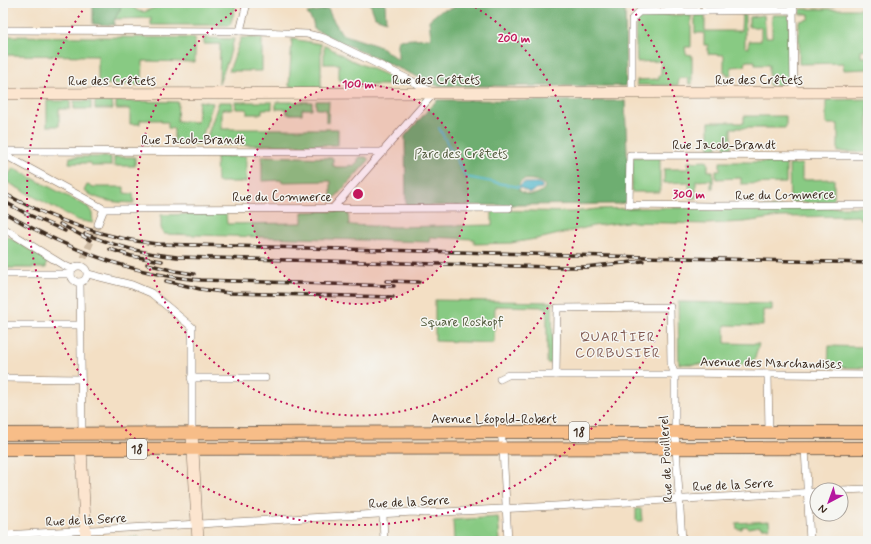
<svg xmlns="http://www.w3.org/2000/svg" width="871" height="544" font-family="Mynerve,sans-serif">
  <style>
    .green { fill: #88ca83; stroke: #627a50 }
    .forest { fill: #6eae71; stroke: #546c48; fill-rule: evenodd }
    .water { fill: #4bb4c9; stroke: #436f74 }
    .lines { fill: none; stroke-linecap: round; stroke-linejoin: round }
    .stream { stroke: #4bb4c9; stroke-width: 2 }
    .street-tunnel { stroke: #cebba3; stroke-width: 7; stroke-dasharray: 7 3.5; stroke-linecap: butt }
    .street-casing { stroke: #7b6958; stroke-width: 8 }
    .secondary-casing { stroke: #7b6958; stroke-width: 12 }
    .primary-casing { stroke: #7b6958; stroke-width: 14 }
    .street { stroke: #fff; stroke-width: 7 }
    .secondary { stroke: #fce5cf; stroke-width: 11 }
    .primary { stroke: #f7bd88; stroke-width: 12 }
    .rail-casing { stroke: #3b2a1e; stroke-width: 3.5 }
    .rail { stroke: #f6f6f2; stroke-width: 2; stroke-dasharray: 6; stroke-linecap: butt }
    .ring { fill: none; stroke: #c2185b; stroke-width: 2; stroke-dasharray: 2 4 }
    .labels { text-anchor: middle; stroke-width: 3; stroke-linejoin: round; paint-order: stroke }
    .shield { fill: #f6f6f2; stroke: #73675e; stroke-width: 1 }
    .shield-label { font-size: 12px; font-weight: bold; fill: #3b2a1e }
    .street-label { font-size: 13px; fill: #3b2a1e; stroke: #f6f6f2 }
    .park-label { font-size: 13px; fill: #525a3c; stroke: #f6f6f2 }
    .neighbourhood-label { font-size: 14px; letter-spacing: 1px; fill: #7c544c; stroke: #f6f6f2 }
    .centre { fill: #c2185b; stroke: #f6f6f2; stroke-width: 2 }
    .ring-label { font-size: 12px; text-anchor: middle; font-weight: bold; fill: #c2185b; stroke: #f6f6f2; stroke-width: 3; stroke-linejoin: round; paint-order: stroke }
  </style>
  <rect width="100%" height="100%" fill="#f6f6f2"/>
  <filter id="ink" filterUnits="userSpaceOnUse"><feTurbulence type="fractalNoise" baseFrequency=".025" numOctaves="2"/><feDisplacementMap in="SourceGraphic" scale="8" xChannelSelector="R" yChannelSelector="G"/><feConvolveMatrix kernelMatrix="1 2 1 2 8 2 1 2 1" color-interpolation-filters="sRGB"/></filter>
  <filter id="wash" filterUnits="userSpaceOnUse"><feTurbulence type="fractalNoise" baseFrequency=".012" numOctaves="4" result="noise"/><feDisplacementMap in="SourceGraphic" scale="16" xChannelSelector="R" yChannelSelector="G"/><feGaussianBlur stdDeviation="0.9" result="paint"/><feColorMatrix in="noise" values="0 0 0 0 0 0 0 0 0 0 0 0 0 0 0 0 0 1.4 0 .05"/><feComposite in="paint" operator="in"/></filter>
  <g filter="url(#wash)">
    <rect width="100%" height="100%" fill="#f3dfc4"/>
    <g class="green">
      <polygon points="121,3 128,3 138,11 144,12 156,7 157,3 237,3 230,25 151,25 151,18 114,19 120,10"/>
      <rect x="762" y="3" width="28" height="2"/>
      <polygon points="799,3 834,3 834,6 799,5"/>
      <polygon points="800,9 865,9 867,11 867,49 861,50 861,57 868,57 868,69 844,70 843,63 799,64 799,21 809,19 809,14 800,14"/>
      <path d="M 639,15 L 691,15 L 691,47 L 685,47 L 686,54 L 692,55 L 692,84 L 689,84 L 688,78 L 679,78 L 678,85 L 637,85 L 637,80 L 659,79 L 659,75 L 661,75 L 661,61 L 637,62 C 637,49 633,25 639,15 Z"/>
      <polygon points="695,15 705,15 705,31 741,31 742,15 745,15 745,47 749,48 749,41 761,41 761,27 749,27 749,17 764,15 766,37 772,37 772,15 790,15 790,85 769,85 769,65 755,65 755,61 746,61 745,66 731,67 731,75 727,75 727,73 724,73 724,55 708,54 708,45 704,45 704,33 695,33"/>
      <polygon points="3,36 195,38 195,62 143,61 142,85 98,84 98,56 3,55"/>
      <polygon points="204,38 234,39 229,57 219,84 220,44 204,44"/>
      <polygon points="241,38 262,38 262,71 229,71"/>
      <polygon points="292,39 321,44 321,88 289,86"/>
      <polygon points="324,45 351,60 404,83 403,85 352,85 352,80 339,80 339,64 324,64"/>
      <polygon points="868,99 868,152 838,152 838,124 826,124 826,100"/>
      <polygon points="47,101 70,101 70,109 59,109 59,126 47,126"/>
      <rect x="74" y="101" width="17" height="8"/>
      <polygon points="95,101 112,101 113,109 95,109"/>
      <polygon points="116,101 178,102 177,121 197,122 199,101 213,103 200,144 178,145 174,144 174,129 168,128 168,122 161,122 161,120 140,120 140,124 130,124 130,109 116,109"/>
      <polygon points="316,101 329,101 328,123 326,122 326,109 316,109"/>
      <polygon points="219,102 232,102 233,109 222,109 222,129 338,129 338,145 218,145 218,140 206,140"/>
      <polygon points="235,102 272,102 272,109 262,109 262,114 247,114 247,109 236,109"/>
      <polygon points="276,102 312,102 312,109 302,109 302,114 287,114 287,109 276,109"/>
      <polygon points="744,116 786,116 786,128 731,128 731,149 725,149 724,144 717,144 717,149 709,149 709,122 735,122 735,123 744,123"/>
      <polygon points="246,156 246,182 217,182 216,157"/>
      <polygon points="262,156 331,158 333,158 333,166 335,166 335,167 347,167 350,165 354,166 357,163 359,157 366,157 369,160 331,202 331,181 282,182 282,180 262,181"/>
      <polygon points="70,157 111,157 111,166 92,166 91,163 69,163"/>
      <rect x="114" y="157" width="21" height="9"/>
      <rect x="632" y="157" width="28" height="35"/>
      <polygon points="707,161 708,163 708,171 713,171 713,188 711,188 711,180 696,181 696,198 690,198 689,182 664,183 664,169 688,169 688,162"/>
      <polygon points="720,162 786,162 786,183 741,184 741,178 716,179 716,171 720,171"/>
      <polygon points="802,164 802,180 834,179 834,203 790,202 789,165"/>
      <polygon points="13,168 88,207 92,213 93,223 77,220 5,181"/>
      <path d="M 87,185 L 94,187 L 124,187 L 124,193 L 133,194 L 134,203 C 113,202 102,202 84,191 Z"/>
      <polygon points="868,207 868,219 861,219 858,216 780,217 744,222 707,224 628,222 593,226 542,238 511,243 474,244 474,239 430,237 429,242 164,234 161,228 161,215 226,213 227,224 302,223 302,212 348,211 349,225 394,227 492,225 492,210 573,212 597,209 638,208"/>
      <polygon points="3,237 9,237 47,261 46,268 3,268"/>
      <polygon points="435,300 552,302 553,363 547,363 547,307 495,306 494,343 435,341"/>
      <polygon points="678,302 772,304 772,310 763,310 763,326 725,325 725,343 759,344 753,365 679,364"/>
      <polygon points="829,346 868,347 868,368 828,367"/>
      <polygon points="636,509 641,509 642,521 636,521"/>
      <polygon points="498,517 500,541 454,541 453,520"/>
      <polygon points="769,521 770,528 761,528 760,526 748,528 747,526 742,527 742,529 737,529 736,523"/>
      <polygon points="139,537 139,541 94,541 94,540"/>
    </g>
    <g class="forest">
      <path d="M 93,3 L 121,3 C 121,13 114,15 114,25 L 93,24 Z"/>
      <polygon points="370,3 385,3 386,21 375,17"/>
      <polygon points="453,3 625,3 626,86 438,86 334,39 314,29 313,22 307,13 328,9 332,18 342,34 381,47 398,60 398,40 431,38 429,20 440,11 454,8"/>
      <path d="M 437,100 L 625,101 L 629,202 L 618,204 L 406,206 L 405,136 ZM 523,180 C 531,179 540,180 545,186 L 544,189 C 537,196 527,197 519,190 L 519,184 Z"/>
    </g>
    <polygon class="water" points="523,183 538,183 542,185 542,188 536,189 530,193 519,187"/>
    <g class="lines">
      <polyline class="stream" points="439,128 466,177 519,187"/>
    </g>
  </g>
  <g filter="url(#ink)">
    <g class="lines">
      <polyline class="street-tunnel" points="84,258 98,224"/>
      <g class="street-casing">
        <g id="street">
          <polyline points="793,3 794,93"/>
          <polyline points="3,30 240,31 307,34 324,38 412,81 434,93 333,208"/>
          <polyline points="240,31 247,3"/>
          <polyline points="632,93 632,19 639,12 794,10"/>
          <polyline points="3,151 383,152"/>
          <polyline points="3,154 104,209 509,208"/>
          <polyline points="868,156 630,155 629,205 712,206 868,205"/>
          <polyline points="98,224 104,209"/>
          <polyline points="3,228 63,265 72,269"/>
          <circle cx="79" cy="274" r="8"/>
          <polyline points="3,274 71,274"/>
          <polyline points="88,274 132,285 151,293 192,327 192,433"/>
          <polyline points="80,282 82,433"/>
          <polyline points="3,325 80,325"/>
          <polyline points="768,374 769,432"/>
          <polyline points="556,375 557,308 670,307 671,364 675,375 675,432 682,541"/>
          <polyline points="3,378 81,379"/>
          <polyline points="191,378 265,378"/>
          <polyline points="500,379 508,375 675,375 678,373 868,375"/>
          <polyline points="501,432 503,449 508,541"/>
          <polyline points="805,448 810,541"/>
          <polyline points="841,490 868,489"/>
          <polyline points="383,515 384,541"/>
          <polyline points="3,535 414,512 424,513 817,492"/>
        </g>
      </g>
      <g class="secondary-casing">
        <g id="secondary">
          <polyline points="3,94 868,92"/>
          <polyline points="192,433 198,541"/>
          <polyline points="81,449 86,541"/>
        </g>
      </g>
      <g class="primary-casing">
        <g id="primary">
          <polyline points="3,434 501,432 868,432"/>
          <polyline points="3,449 868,448"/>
        </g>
      </g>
      <use href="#street" class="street"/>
      <use href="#secondary" class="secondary"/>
      <use href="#primary" class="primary"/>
      <g class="rail-casing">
        <g id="rail">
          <path d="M 7,195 C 54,220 104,238 157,244 L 868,263"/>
          <polyline points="3,201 27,214 65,231"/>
          <path d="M 3,212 C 63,247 131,275 201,280 L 394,286"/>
          <polyline points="60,224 90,240"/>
          <path d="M 85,234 C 115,246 145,254 177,257 L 554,267 L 589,267"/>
          <polyline points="110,249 131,256 162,261"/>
          <polyline points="147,264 175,271 194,274"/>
          <polyline points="584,267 643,261"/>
          <polyline points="166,281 200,289 229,293 393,297"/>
          <polyline points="386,281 419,282"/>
        </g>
      </g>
      <use href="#rail" class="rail"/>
    </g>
  </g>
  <circle cx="358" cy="194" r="110" fill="#c2185b" fill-opacity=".12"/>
  <g class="ring">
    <circle cx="358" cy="194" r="110"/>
    <path d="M470 4A221 221 0 1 1 246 4"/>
    <path d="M629 4A331 331 0 1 1 87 4"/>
  </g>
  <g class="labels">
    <g class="shield">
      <rect x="569" y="422" width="20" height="20" rx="3"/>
      <rect x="127" y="439" width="20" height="20" rx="3"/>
    </g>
    <g class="shield-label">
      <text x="579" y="436">18</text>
      <text x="137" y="453">18</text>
    </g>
    <g class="street-label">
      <text x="436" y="84">Rue des Crêtets</text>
      <text x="759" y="84">Rue des Crêtets</text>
      <text x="112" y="85">Rue des Crêtets</text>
      <text x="193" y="144">Rue Jacob-Brandt</text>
      <text x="724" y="149">Rue Jacob-Brandt</text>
      <text transform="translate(785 194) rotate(-1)" y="5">Rue du Commerce</text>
      <text x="282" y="201">Rue du Commerce</text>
      <text transform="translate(771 362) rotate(1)" y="5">Avenue des Marchandises</text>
      <text x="494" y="423">Avenue Léopold-Robert</text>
      <text transform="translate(665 459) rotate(-93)" y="5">Rue de Pouillerel</text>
      <text transform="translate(733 484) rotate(-3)" y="5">Rue de la Serre</text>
      <text transform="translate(409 501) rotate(-3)" y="5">Rue de la Serre</text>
      <text transform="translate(86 519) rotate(-3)" y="5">Rue de la Serre</text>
    </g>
    <g class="park-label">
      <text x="461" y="158">Parc des Crêtets</text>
      <text x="462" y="326">Square Roskopf</text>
    </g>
    <g class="neighbourhood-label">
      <text x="618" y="341">QUARTIER<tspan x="618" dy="16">CORBUSIER</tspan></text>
    </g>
  </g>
  <circle cx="358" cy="194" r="6" class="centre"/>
  <g class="ring-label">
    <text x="514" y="42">200 m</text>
    <text x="358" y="88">100 m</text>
    <text x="689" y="198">300 m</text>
  </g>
  <rect width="871" height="544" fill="none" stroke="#f6f6f2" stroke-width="16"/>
  <g transform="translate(829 502) rotate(221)"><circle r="19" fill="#f6f6f2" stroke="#aba49d"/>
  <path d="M0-3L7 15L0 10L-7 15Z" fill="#b5179e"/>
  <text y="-6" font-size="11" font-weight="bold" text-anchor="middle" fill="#3b2a1e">N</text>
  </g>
</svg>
